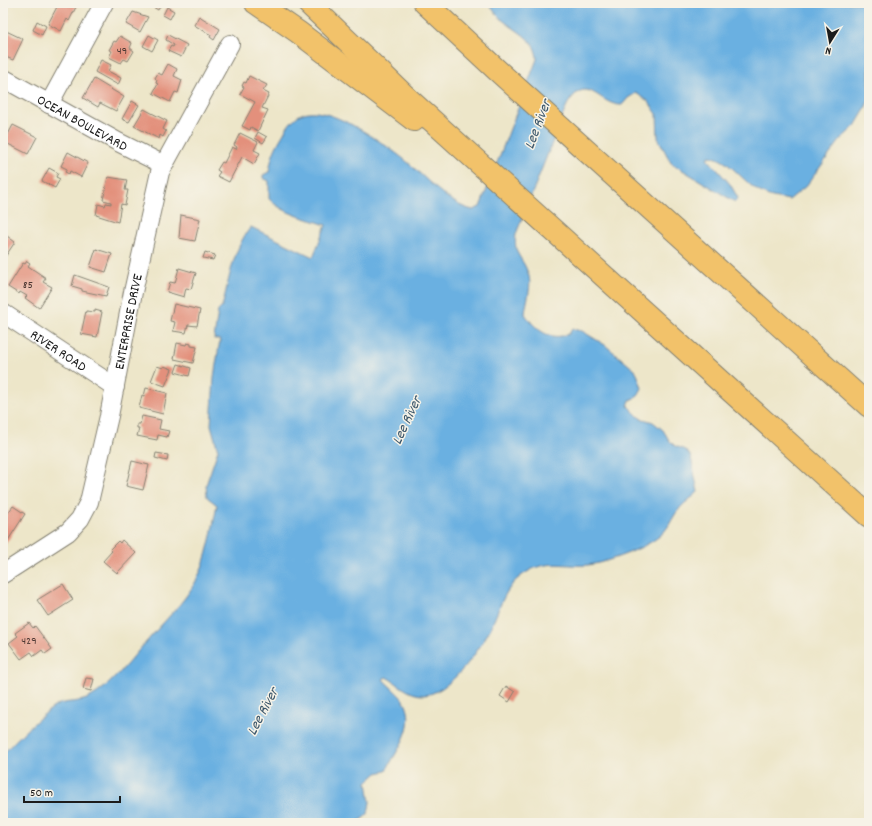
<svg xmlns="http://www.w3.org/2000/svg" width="872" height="826" font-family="Dekko,sans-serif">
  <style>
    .water { fill: #6bb0e1; stroke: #44667e }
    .building { fill: #e3907c }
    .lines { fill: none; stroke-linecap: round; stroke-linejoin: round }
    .minor-casing { stroke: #848172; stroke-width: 20 }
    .highway-casing { stroke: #848172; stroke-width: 24 }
    .minor { stroke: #fff; stroke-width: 18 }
    .highway { stroke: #f2c26a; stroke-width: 22 }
    .labels { text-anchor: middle; stroke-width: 3; stroke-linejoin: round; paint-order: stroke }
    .number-label { font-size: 12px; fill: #4e3934 }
    .street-label { font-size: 14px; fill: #1c1c1c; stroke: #f7f3e8 }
    .water-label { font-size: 15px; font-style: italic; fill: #3c576b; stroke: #f7f3e8 }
  </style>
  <rect width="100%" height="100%" fill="#f7f3e8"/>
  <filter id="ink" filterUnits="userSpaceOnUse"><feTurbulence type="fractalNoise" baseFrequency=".025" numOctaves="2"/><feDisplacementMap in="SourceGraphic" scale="8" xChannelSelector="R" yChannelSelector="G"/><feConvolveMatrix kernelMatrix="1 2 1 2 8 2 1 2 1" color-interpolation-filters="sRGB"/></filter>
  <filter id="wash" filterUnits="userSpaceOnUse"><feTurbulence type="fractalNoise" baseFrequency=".012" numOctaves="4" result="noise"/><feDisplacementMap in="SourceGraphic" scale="16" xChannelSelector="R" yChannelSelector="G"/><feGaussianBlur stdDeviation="0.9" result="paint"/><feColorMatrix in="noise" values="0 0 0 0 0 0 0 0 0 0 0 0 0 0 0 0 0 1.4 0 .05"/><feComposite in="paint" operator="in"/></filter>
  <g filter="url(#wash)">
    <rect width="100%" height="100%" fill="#ede6c9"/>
    <path class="water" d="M 490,3 L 869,3 L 869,99 L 864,111 L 855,126 L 842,138 L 806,186 L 789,200 C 781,198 771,198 764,194 C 744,185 732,160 710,156 L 707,158 L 730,184 L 738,198 L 735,202 L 671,163 L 658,138 L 657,114 L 648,101 L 636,93 L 628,98 L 622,105 C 599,106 587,71 567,105 L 516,234 C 513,255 522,256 528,273 C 533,285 526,301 525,314 C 535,329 550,342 569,334 L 572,329 L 582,331 L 605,345 L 636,371 L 642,388 L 638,396 L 630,400 L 628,406 L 640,418 L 653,422 L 663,430 L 669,440 L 675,446 L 686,450 L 691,457 L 698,492 C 692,498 685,502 680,508 C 673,515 670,526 663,533 C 649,547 613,560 594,564 C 572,569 550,558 529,571 C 523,574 515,580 511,586 C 501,599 497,615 490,629 C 480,650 448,695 423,695 C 408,695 398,683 386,677 L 383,679 C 390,688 401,694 406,705 C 416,728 396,751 386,771 L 377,773 L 367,782 L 370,802 L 368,814 L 357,823 L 3,823 L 3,754 C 15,740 41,715 57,705 C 65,701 79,703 89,698 C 113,685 130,659 148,640 C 164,621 184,603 196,581 C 208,558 212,530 217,505 L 207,497 L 206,485 L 218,450 L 211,425 L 214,377 L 220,340 L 214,339 L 218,311 L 222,307 C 229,281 233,248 251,227 L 313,257 L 326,225 C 307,218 285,215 269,199 L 269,181 L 263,178 L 263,175 L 269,172 C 272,154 275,148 284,133 C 289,123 297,113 309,112 C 335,109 385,144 405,160 C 425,177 449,205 473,210 L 480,207 L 537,59 C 536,31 498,28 490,3 Z"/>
    <g id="blocks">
      <g class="building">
        <polygon points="53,3 78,3 69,21 67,19 61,31 48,24 58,5"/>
        <polygon points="146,3 162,3 158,10"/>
        <polygon points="167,7 174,11 170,19 163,15"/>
        <polygon points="133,12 148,17 140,32 126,24"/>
        <polygon points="199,16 220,29 214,40 210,37 211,35 194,25"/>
        <polygon points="37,21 46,26 42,35 33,30"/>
        <polygon points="4,30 23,39 13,60 3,56"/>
        <polygon points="149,35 158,40 152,51 143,46"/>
        <polygon points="168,35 187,45 181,57 168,51 171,46 173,47 174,45 166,40"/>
        <polygon points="120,36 132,43 130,48 134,51 128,61 124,59 121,63 109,57 112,51 109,50 114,41 116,42"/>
        <polygon points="101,60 111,65 108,71 121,78 118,85 95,72"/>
        <polygon points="168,64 177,69 174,76 182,80 178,93 175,92 170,102 153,93 158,84 156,83 157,80 155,78 158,73 162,75"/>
        <polygon points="249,76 267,85 263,91 269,94 262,108 268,110 258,131 251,127 250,130 242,126 255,102 240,94 244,87 242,86 244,82 246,83"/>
        <polygon points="94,79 124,97 116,111 100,103 98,107 83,98"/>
        <polygon points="132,101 139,105 129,122 122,119"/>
        <polygon points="144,109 167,121 163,129 166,131 163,137 160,135 159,139 134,126"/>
        <polygon points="13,125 37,137 28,154 4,142"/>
        <polygon points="258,132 267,137 263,143 255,138"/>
        <polygon points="240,133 258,142 254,150 260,153 254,164 242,157 229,182 217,176 220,172 217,170 222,162 224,163 232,147 236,149 237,147 234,145"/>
        <polygon points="68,152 88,163 81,177 70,171 69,174 65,172 67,169 61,166"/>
        <polygon points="49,168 58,173 56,177 60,179 55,188 42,181"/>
        <polygon points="108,177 127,180 125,190 128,190 125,205 121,204 118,222 96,215 98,204 105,206 106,203 111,204 111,202 103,200"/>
        <polygon points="181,215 200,219 195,241 179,238"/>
        <polygon points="3,233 15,242 3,260"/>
        <polygon points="96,249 112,254 106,272 90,267"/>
        <polygon points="205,252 215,255 213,260 203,258"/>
        <polygon points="27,261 30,263 28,266 46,278 43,282 52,287 39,308 25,298 27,296 20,292 19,294 8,287 23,263 25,264"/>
        <polygon points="179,268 196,273 191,289 186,288 184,297 167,292 170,282 175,283"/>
        <polygon points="75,275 109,287 106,296 82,291 82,289 72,286"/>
        <polygon points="174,304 200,310 197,326 188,325 186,333 173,331 175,322 170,321"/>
        <polygon points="95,310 102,312 97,337 81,334 86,311 95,312"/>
        <polygon points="177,343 186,345 187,343 191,344 191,346 197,347 193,363 174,359"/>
        <polygon points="178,364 191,368 189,376 175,372"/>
        <polygon points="157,366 163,368 164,366 172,369 165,386 151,381"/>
        <polygon points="146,388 167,393 163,414 139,408 142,395 144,396"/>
        <polygon points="142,416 161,420 159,429 169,431 167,437 158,435 157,440 137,436 139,428 137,428 137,424 140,424"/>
        <polygon points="156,453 168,455 167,461 155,458"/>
        <polygon points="132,461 149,465 143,490 126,486"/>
        <polygon points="13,506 25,514 5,545 3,544 3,516 5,517"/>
        <polygon points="122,540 136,553 117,573 103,561 112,551 110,549 118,541 120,543"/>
        <polygon points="63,584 73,600 48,616 37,600"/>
        <polygon points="29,623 33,628 35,626 52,649 45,654 42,650 34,656 31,652 21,659 9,643 18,636 15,633"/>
        <polygon points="86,678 94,679 91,691 83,689"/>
        <polygon points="506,686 515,692 509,702 500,696"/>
      </g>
    </g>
  </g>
  <g filter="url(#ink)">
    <use href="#blocks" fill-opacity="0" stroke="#848172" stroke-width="1"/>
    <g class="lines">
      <g class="minor-casing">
        <g id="minor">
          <path id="s1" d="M 3,78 L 118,142 L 164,165"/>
          <polyline points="49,104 104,3"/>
          <path id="s2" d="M 3,313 L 115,387"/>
          <path id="s3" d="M 3,574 L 68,532 L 80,519 L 89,502 L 109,416 L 133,292 L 160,172 L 230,44"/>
        </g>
      </g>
      <g class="highway-casing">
        <g id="highway">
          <polyline points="256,3 298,32 414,120"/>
          <polyline points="308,3 405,96 869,516"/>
          <polyline points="425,3 498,71 869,406"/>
        </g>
      </g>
      <use href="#minor" class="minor"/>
      <use href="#highway" class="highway"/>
    </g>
  </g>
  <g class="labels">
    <g class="number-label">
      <text x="122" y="54">49</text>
      <text x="28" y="288">85</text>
      <text x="29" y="644">429</text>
    </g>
    <g class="street-label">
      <text dy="5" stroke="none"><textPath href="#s1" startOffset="91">OCEAN BOULEVARD</textPath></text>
      <text dy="5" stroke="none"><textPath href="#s3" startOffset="299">ENTERPRISE DRIVE</textPath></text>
      <text dy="5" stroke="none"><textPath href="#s2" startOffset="67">RIVER ROAD</textPath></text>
    </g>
    <g class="water-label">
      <text transform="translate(537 124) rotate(-69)" y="5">Lee River</text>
      <text transform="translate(406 420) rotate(-65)" y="5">Lee River</text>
      <text transform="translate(262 711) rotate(-62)" y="5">Lee River</text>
    </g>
  </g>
  <rect width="872" height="826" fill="none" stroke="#f7f3e8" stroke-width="16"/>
  <g transform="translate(830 42) rotate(191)" stroke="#f7f3e8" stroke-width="3" paint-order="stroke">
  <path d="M0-3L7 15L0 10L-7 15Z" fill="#1c1c1c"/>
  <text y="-6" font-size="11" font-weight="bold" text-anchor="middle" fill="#1c1c1c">N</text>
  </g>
  <path d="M24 796v6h96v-6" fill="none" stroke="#1c1c1c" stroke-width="2"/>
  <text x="30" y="796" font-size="12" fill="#1c1c1c" stroke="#f7f3e8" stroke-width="3" paint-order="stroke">50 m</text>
</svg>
